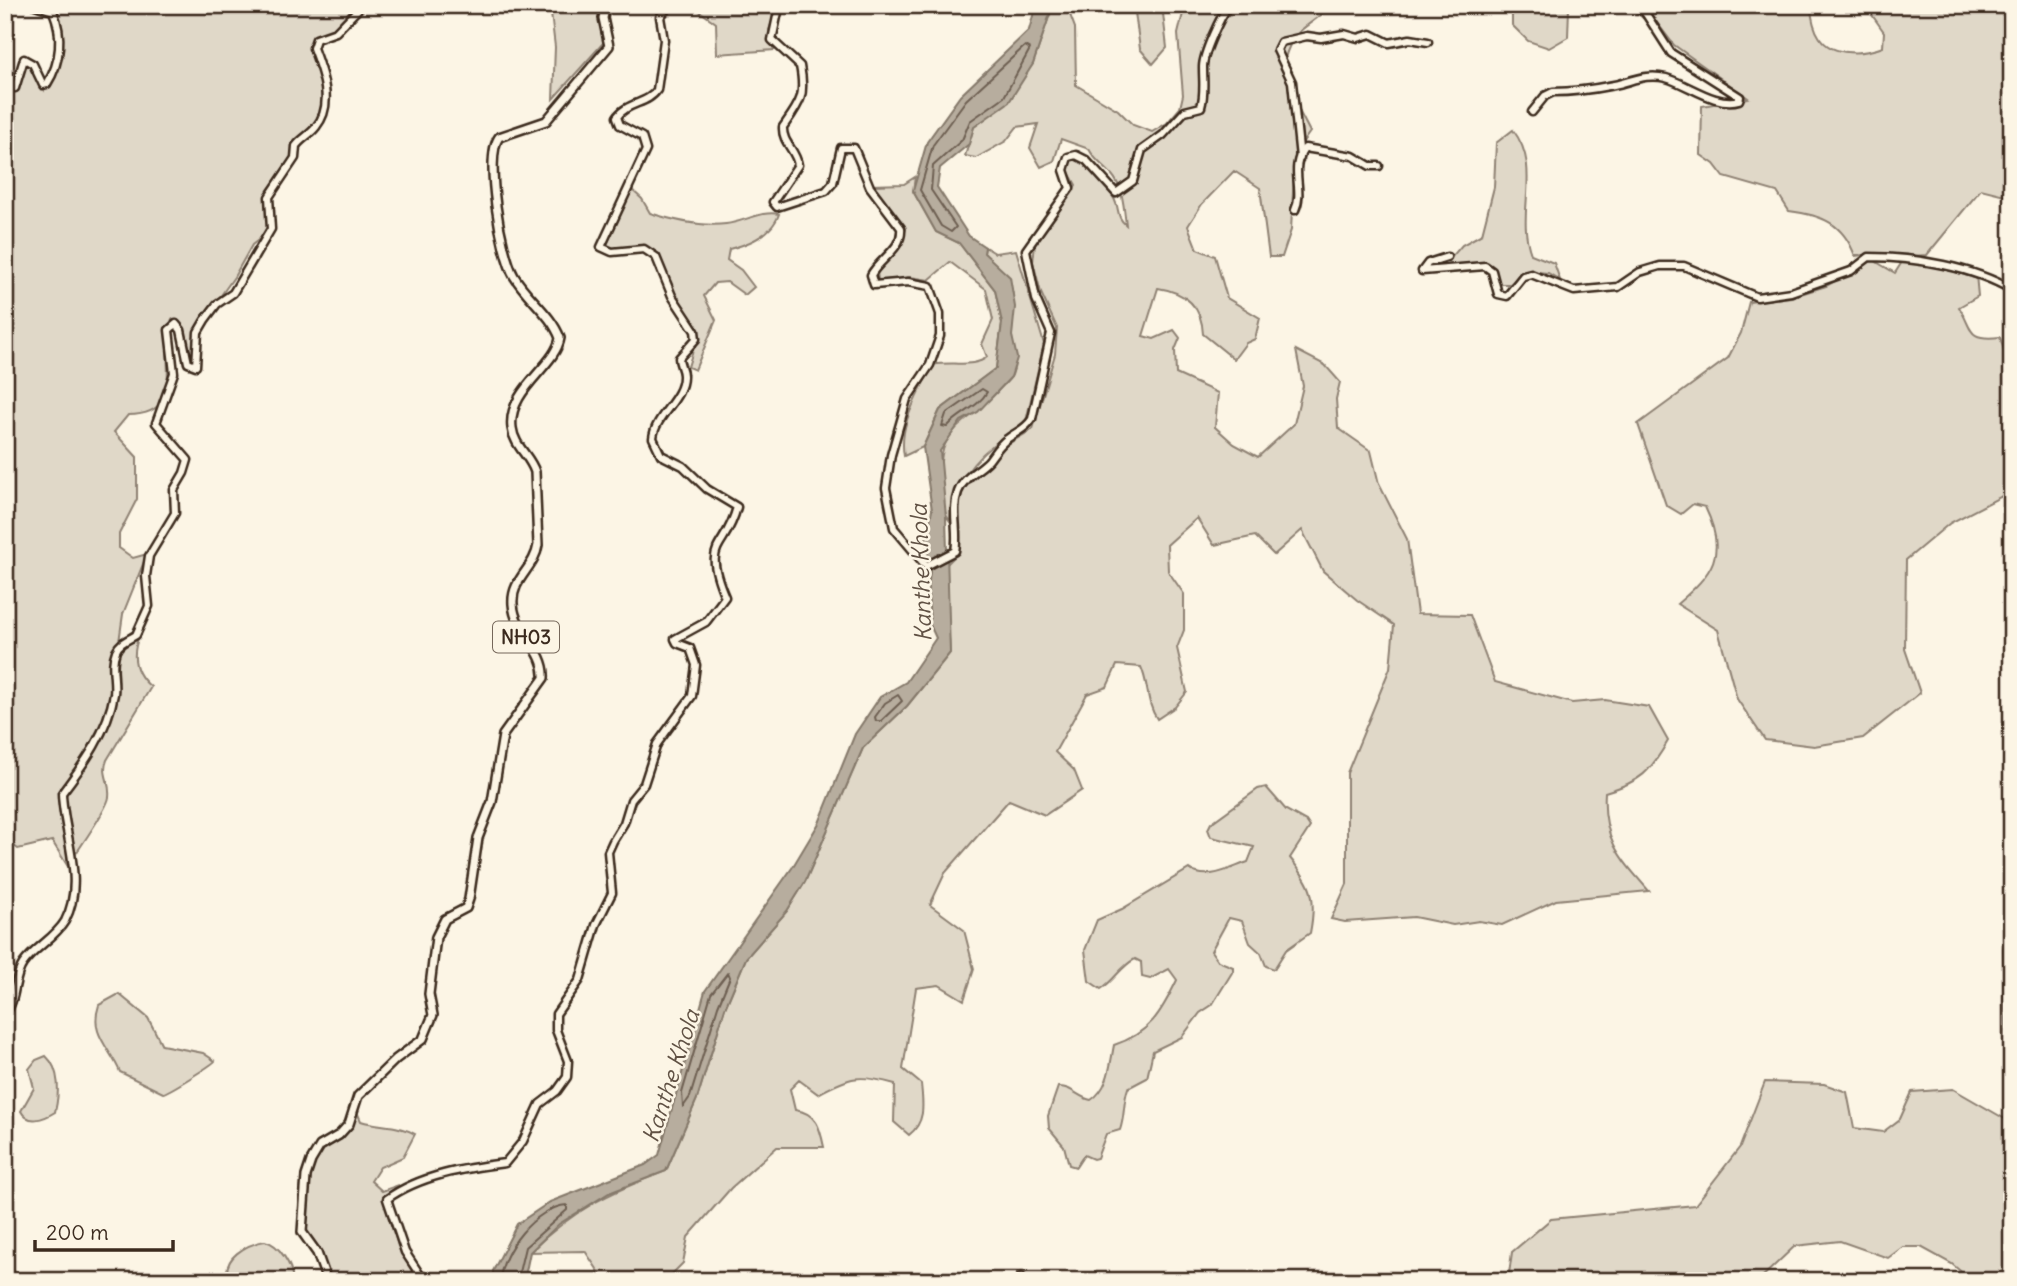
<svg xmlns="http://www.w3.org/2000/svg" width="2017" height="1286" font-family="Delius,sans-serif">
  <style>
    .green { fill: #e0d8c8; stroke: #8e8173; stroke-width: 2 }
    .water { fill: #b7ad9e; stroke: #85796b; stroke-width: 2 }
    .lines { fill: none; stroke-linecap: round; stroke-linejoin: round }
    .shore { stroke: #6d5e51; stroke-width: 2 }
    .minor-casing { stroke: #3b2a1e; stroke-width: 11 }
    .major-casing { stroke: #3b2a1e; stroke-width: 12 }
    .minor { stroke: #fcf5e5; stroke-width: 6 }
    .major { stroke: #fcf5e5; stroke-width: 7 }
    .labels { text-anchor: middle; stroke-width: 5; stroke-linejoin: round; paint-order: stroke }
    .shield { fill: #fcf5e5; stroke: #75675a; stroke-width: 2 }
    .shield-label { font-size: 19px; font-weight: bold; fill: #3b2a1e }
    .water-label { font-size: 23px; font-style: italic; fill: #605144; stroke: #fcf5e5 }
  </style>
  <rect width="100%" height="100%" fill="#fcf5e5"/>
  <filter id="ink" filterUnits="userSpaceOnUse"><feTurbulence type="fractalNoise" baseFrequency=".0143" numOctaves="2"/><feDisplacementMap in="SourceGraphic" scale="14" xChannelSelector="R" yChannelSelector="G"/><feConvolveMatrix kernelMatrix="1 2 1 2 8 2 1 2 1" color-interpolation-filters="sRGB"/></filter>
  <g filter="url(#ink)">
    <g class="green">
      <path d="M 50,5 L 357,5 L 337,28 L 316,36 L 311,45 L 323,91 L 323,106 L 313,127 L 292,145 L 292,157 L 268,190 L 265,199 L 268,226 L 266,234 L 252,245 L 234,277 L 197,329 L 194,362 L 190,361 L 181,326 L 172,319 C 156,352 191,415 128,415 L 114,432 L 137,457 L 137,499 L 119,534 L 119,548 L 133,558 L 147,554 L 123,614 L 119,642 L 110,664 L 112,692 L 109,707 L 96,738 L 59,797 L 68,846 L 67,865 L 52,841 L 18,849 L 5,839 L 5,84 L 13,91 L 18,89 L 25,62 L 28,62 L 44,89 C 44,78 50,74 54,64 C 60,47 59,23 46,10 Z"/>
      <polygon points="550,5 602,5 599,18 604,42 553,99 555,47"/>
      <polygon points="698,5 778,5 769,30 774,50 717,54 716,23 698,10"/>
      <path d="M 1053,5 L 1072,5 L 1069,12 L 1075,28 L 1076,85 L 1118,110 L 1133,125 L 1152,132 L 1167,123 L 1180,108 L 1183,95 L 1178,34 L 1185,5 L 1331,5 C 1310,29 1295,24 1285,58 L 1296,83 L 1295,103 L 1310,132 L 1295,153 L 1291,230 L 1282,257 L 1269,257 L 1260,188 L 1234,171 L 1202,204 L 1188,226 L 1197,249 L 1215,256 L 1227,298 L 1260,318 L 1255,339 L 1246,343 L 1234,359 L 1203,334 C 1202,306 1185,292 1158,288 L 1143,336 L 1154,339 L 1174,330 L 1180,338 L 1175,350 L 1176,374 L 1218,393 L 1215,427 L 1234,444 L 1258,457 L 1294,424 L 1303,386 L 1296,350 L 1325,365 L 1340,382 L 1336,399 L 1338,428 L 1371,451 L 1379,484 L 1407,539 L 1417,614 L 1470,615 L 1495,682 L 1572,703 L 1605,700 L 1649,707 L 1668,741 C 1650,772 1641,782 1605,792 C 1602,839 1620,858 1649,891 L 1556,900 L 1502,925 L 1479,921 L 1453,925 L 1414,917 L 1345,922 L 1331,919 L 1347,884 L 1347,773 L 1390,668 L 1394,625 L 1357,600 L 1323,571 L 1302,530 L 1274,555 L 1255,536 L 1214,545 L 1197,518 L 1167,545 L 1168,571 L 1184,594 L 1184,630 L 1177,648 L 1187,692 L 1175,707 L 1157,719 C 1146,702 1149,685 1141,667 L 1117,665 L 1107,687 L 1087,694 L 1055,752 L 1074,770 L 1082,790 L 1045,815 L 1009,800 L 945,873 L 930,905 L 964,930 L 974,969 L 964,1000 L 939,985 L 916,988 L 903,1069 L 921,1084 C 923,1104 926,1122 909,1135 L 894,1122 L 895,1084 C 859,1074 851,1076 818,1094 L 799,1080 L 790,1089 L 795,1110 C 817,1113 820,1128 824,1147 L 777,1147 L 731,1188 L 688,1237 L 683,1263 L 665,1281 L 605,1281 L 585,1251 L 530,1252 C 574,1209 610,1192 666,1171 L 697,1099 L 725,1008 L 746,958 L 787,911 L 805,882 L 863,748 L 907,706 L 950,653 L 945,566 L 958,553 L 960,546 L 956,527 L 962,491 L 1005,446 L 1033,429 L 1055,354 L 1057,328 L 1041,293 L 1033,262 L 1035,244 L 1076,185 L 1067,169 L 1072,158 C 1087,161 1113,191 1117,206 C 1119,215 1119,219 1126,225 C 1124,209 1123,187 1112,175 C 1103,165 1095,161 1089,149 L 1061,139 L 1054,161 L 1041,167 L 1030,148 L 1038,124 L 1017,127 L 1006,141 L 976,158 L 965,156 L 974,127 L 990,115 L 1033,64 Z"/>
      <polygon points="1134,5 1162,5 1167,48 1153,64 1140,49"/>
      <polygon points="1512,5 1554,5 1556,9 1581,5 1569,8 1568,37 1549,48 1528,41 1512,25"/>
      <path d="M 1622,5 L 1810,5 C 1812,16 1813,28 1820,38 C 1833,57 1865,54 1883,47 L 1884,32 L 1865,5 C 1879,5 1943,9 1949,5 L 2012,5 L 2012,206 L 2009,196 L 1981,189 L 1927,255 C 1902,258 1880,252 1855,256 C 1843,223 1822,215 1789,211 L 1777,192 L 1724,177 L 1714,164 L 1701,155 L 1702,106 L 1748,98 L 1674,45 L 1651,15 L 1643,18 L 1629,6 Z"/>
      <path d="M 1513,130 C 1543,169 1515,212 1531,254 L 1554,263 L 1560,280 L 1548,273 L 1526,271 L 1510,284 L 1500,284 L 1495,272 L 1487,263 L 1429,267 L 1451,258 L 1462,245 L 1482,234 L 1494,187 L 1496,143 Z"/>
      <path d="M 915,177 L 913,191 L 936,232 L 959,243 L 995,290 L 1002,323 L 996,368 L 940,410 L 923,447 L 904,456 C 898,423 919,395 932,365 C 950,361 975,368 987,357 L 982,344 L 993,320 L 986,289 L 950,262 L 929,280 L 910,277 L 878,281 L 877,271 L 898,250 L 906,229 L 873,185 L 904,184 Z"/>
      <path d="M 631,189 L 642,199 L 650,213 C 672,220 703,227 726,224 C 744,222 762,210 779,214 C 772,235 749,244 729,249 L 727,260 L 741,270 L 754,287 L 745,295 L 727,282 L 715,283 L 704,296 L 716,320 L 695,370 L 688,367 L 698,334 L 674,296 L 660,260 L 637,247 L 610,249 L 607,244 Z"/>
      <path d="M 985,247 L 995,253 L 1016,250 L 1044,344 L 1026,421 C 1020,429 1012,432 1004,437 C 975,456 951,487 950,521 C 943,514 944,501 942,491 C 933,427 962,430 998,391 C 1002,386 1009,381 1012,375 C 1019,358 1011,349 1012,333 C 1014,288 1018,285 984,253 Z"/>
      <path d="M 1873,260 L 1895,273 L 1902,262 L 1934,265 L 1974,278 L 1976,275 L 1978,296 L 1959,307 C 1973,329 1966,341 2000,337 L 2006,357 L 2012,357 L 2012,491 L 1950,523 L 1906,560 L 1905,649 L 1920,693 L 1863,738 L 1814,746 L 1765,740 L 1737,699 L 1718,630 L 1677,604 C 1713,573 1728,554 1705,507 L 1693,504 L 1681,514 L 1666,505 L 1638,424 L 1728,358 L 1741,333 L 1749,302 L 1791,297 L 1826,286 Z"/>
      <path d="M 139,636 C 131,656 134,673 151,687 L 107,760 C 101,774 111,782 109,797 C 108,808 82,844 75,855 L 64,794 C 80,772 111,718 117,692 C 121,674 114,664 123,644 Z"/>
      <path d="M 1266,787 L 1286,810 L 1306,821 L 1310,827 L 1290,858 C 1312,885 1317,897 1310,933 L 1286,950 L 1274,969 L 1266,966 L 1261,953 L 1250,943 L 1242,921 L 1229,918 L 1211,951 L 1218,961 L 1233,967 L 1233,971 L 1212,1005 L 1200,1013 L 1182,1037 L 1153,1051 L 1147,1078 L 1128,1088 C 1123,1102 1125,1116 1120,1130 L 1106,1134 L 1097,1158 L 1093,1159 L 1084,1155 L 1076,1167 L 1069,1165 L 1064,1146 L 1049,1128 L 1048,1116 L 1058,1087 C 1071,1086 1079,1098 1091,1100 C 1109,1088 1110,1065 1114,1045 C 1150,1033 1161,1013 1177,980 L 1169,969 L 1150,979 L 1142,977 L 1141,962 L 1135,959 C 1120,967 1115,980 1101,989 L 1089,981 L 1085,950 L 1097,920 L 1122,909 L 1189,869 C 1207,882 1230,868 1248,862 L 1254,847 L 1211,837 L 1208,829 L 1211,823 L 1258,789 Z"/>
      <polygon points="2012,914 2012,1053 2006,1053 2003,949"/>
      <path d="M 119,994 L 148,1018 L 162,1045 L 203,1053 L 215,1061 C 212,1065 167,1093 163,1093 L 120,1072 C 110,1047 89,1035 99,1005 Z"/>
      <path d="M 46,1056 C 61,1070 59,1095 55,1112 C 44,1119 28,1125 21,1111 L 34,1088 L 29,1069 L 36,1060 Z"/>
      <polygon points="1765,1082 1824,1084 1847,1092 1854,1128 1883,1132 1900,1119 1912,1092 1953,1089 2012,1123 2012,1281 1972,1281 1952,1264 1921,1247 1903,1247 1888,1258 1840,1241 1795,1246 1758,1281 1508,1281 1512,1252 1551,1219 1695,1205 1740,1147"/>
      <path d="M 357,1112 L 361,1121 C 380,1127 397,1124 415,1134 L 403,1157 L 380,1167 L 371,1181 L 382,1191 L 399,1185 L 387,1195 L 385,1201 L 398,1246 L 417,1273 L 418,1281 L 331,1281 L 319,1248 L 307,1235 C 305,1220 309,1167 318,1155 C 333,1135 347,1141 357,1112 Z"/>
      <path d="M 265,1241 C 279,1244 294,1267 292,1281 L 229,1280 C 220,1258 247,1244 265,1241 Z"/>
    </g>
    <polygon class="water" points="1036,5 1053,5 1033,64 1009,102 974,127 969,144 940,168 937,187 969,236 985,247 984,253 1010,277 1015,307 1012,336 1017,358 1011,377 978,412 961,421 940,451 946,517 950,653 907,706 863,748 805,882 787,911 746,958 725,1008 697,1099 666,1171 609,1193 559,1224 530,1252 524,1281 493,1281 493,1271 517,1224 550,1202 645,1165 659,1155 705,991 792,868 819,823 855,734 880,697 906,682 936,638 930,625 928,590 930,571 926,540 932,510 923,447 940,410 996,368 1002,323 995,290 959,243 936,232 913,191 927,142 960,96 1029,30"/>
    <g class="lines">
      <g class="shore">
        <polygon points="1025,46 1030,49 1004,97 970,121 962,140 933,166 931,190 956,227 951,232 941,226 920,190 933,145 966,100"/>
        <path d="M 982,389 L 987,392 C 978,408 959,413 947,427 L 942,426 L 946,414 Z"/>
        <polygon points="898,695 902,701 881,721 876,721 875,717 885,703"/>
        <polygon points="728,972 730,977 718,1006 690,1097 683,1107 682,1093 711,994"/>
        <path d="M 500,1281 C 501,1251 536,1207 567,1205 L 567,1210 L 525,1247 L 517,1281"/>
      </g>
      <g class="minor-casing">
        <g id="minor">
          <path d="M 783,5 L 778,12 L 772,40 L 800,66 C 806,97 800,103 783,127 C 782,143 796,150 798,165 L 773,202 L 777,207 L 826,191 L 833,183 L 841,148 L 854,148 L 870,187 L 901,228 C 903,249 880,258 871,275 L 874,285 L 908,282 L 930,286 L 940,314 L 940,336 L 930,365 L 907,399 L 891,455 L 886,488 L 894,528 L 926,566 L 955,551 C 959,532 951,511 958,492 C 964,476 979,471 989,460 C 995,452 999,445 1007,439 C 1017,431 1025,430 1032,419 L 1051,333 L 1036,299 L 1026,250 L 1070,188 L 1064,170 L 1068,157 L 1076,155 L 1086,160 L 1116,193 L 1133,181 L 1142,150 L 1163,135 L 1185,111 L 1201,107 C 1205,93 1203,82 1203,67 C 1203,54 1220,17 1229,5"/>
          <path d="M 5,79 L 15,88 L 24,59 L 33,64 L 43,85 L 47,84 C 61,62 63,35 53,11 L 35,5"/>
          <path d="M 1532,112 L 1545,96 L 1553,92 C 1573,92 1594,89 1614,85 C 1633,81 1646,73 1666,78 C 1688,84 1716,107 1739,100 L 1740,97 L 1671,53 L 1644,11 L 1637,5"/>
          <polyline points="1300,158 1292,82 1277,50 1281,42 1307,36 1321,38 1344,34 1358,38 1371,34 1389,43 1410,39 1428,42"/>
          <path d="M 1295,210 C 1305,189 1288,168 1305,148 L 1353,156 L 1370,166 L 1379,166"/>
          <path d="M 1447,257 L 1428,263 L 1422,271 L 1485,266 L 1492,271 L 1498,294 L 1507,296 L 1523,276 L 1531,274 L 1574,291 L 1618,287 L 1640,272 L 1660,266 L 1684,266 L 1757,297 L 1791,292 L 1851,271 L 1869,257 C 1915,257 1973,267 2012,290"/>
          <path d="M 5,1014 C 17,1000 13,978 23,964 C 34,948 55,938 65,921 C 86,882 63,833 62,793 C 84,764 108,731 114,694 C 116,679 110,666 116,651 C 120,642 128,640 136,635 L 149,606 L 146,576 L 149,556 L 175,513 L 174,490 L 184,473 L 188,460 L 156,423 L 174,373 L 169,330 L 176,324 L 181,330 L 188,363 L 196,366 L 198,332 L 205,320 L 217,304 L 233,293 L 271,229 L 269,197 L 295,158 L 296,146 C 302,138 310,135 316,127 C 335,104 322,72 313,48 L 316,39 L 336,32 L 362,5"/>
          <polyline points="1021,1277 1025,1281"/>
          <path d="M 424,1281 L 405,1252 L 387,1199 C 420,1175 466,1168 505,1163 L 523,1141 L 540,1104 L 557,1091 L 567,1077 L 568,1061 L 556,1030 L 556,1014 L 580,980 L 596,925 L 612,893 L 608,852 L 613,841 L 624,823 L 631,800 L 644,784 L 657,744 L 692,696 L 696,665 L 690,648 L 677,643 L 675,639 L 706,622 L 725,597 C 701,540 725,553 737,507 L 707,489 L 683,466 L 661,455 L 653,438 C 655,415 684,399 683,375 C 683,369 679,364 679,358 L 696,339 L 695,331 L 672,296 L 656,257 L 644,249 L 612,252 L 601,247 L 646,150 L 642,137 L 620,125 L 617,117 C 627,102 648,104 657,90 L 664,40 L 660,17 L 670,5"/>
        </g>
      </g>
      <g class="major-casing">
        <path id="major" d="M 327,1281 L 317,1253 L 302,1232 L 306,1176 L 311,1161 L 320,1146 L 339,1135 L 349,1124 L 358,1096 L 396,1059 L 423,1039 L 433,1015 L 429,994 L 436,937 L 445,919 L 466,908 L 469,899 L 478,838 L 492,802 L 503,735 L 544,678 C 546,649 515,634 513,604 C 511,579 535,568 538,545 L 535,472 C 530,456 514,446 512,428 C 507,390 556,366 560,338 C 551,314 527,298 514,276 C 501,254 484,157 499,137 L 546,121 L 609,46 L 603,18 L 606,5"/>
      </g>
      <use href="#minor" class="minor"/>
      <use href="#major" class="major"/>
    </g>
  </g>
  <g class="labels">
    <rect class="shield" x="493" y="621.5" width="66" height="31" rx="5"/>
    <g class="shield-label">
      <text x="526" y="644">NH03</text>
    </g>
    <g class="water-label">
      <text transform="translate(921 573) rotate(-92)" y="8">Kanthe Khola</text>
      <text transform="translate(671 1076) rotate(-72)" y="8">Kanthe Khola</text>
    </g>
  </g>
  <rect width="2017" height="1286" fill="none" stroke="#fcf5e5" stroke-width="28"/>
  <rect x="14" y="14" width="1989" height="1258" fill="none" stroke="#3b2a1e" stroke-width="2.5" filter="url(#ink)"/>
  <path d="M35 1240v10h138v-10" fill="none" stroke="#3b2a1e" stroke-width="3.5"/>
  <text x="46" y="1240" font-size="21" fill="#3b2a1e" stroke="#fcf5e5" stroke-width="5" paint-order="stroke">200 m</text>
</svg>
